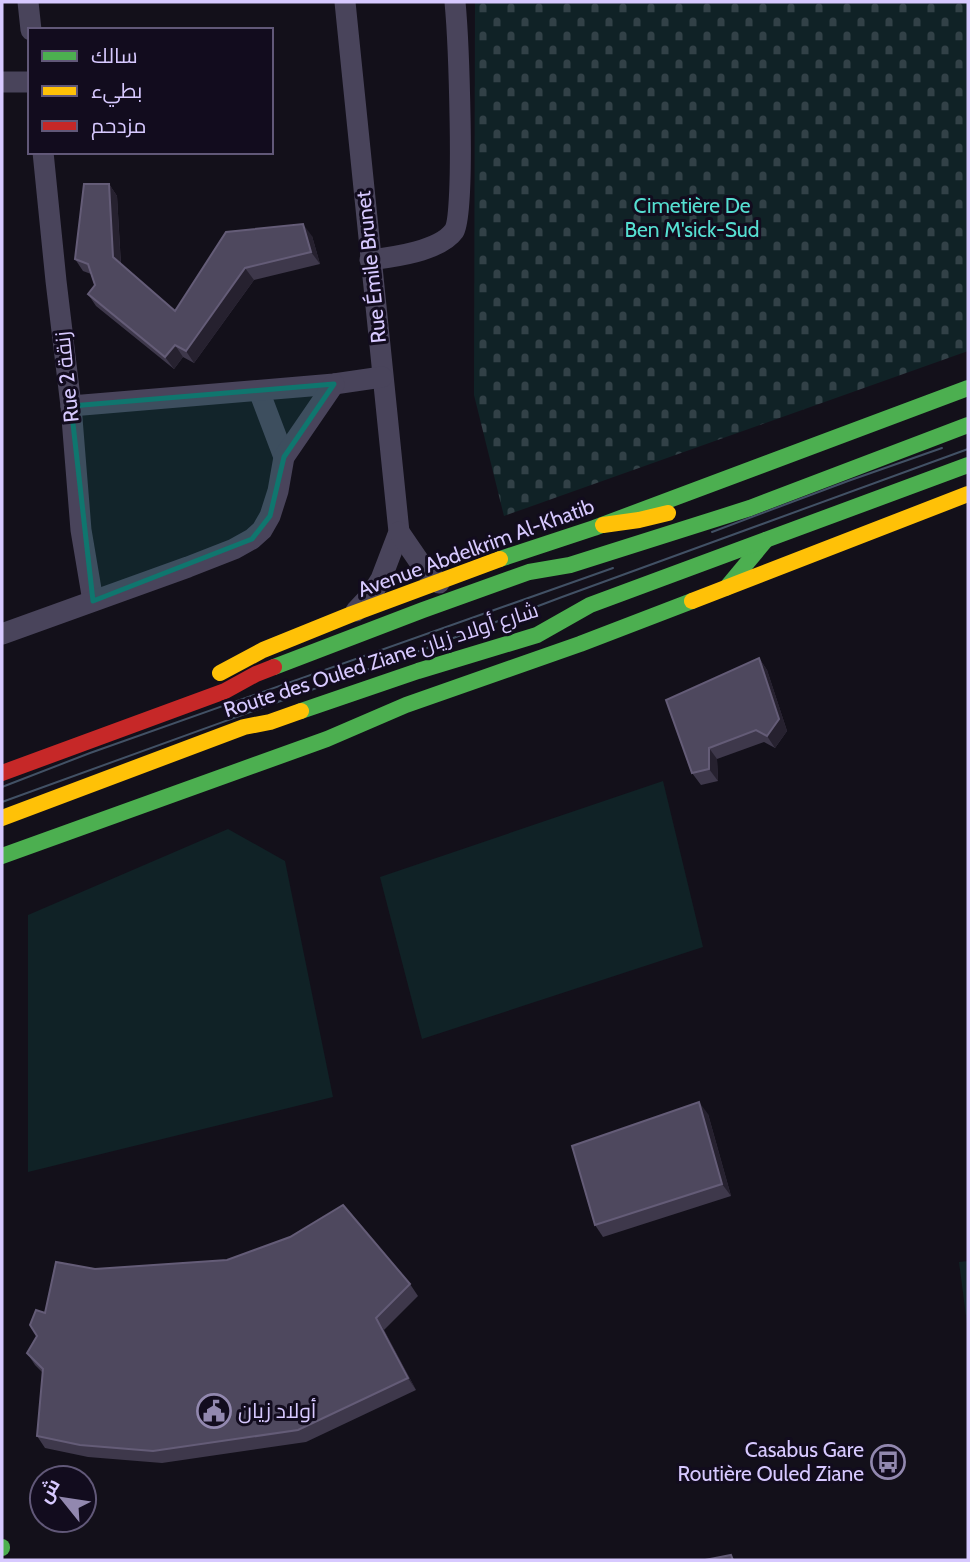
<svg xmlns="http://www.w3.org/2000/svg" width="970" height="1562" font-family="Cabin,Cairo,sans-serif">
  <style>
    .cemetery { fill: url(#cemetery-stones) }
    .green { fill: #102226 }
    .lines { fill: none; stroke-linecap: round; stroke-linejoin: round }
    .street { stroke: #49445b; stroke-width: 21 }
    .fast { stroke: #4caf50; stroke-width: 16 }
    .slow { stroke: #ffc107; stroke-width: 16 }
    .jam { stroke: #c62828; stroke-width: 16 }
    .tram { stroke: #425165; stroke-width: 2 }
    .wall { fill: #3e384b }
    .shaded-wall { fill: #26212f }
    .building { fill: #4e485e; stroke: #645c77; stroke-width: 2 }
    .marked { fill: #0f766e; fill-opacity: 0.2; stroke: #0f766e; stroke-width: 5; stroke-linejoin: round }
    .labels { text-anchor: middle; stroke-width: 6; stroke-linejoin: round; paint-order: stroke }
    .park-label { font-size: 21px; fill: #55ded1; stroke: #120c1e }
    .street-label { font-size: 21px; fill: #d7c9ff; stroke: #120c1e }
    .poi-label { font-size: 21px; fill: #d7c9ff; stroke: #120c1e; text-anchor: start }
  </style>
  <defs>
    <pattern id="cemetery-stones" width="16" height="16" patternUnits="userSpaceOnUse" patternTransform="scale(1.75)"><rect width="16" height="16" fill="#102226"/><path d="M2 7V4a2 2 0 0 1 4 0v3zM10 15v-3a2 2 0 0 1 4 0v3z" fill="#324147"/></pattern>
  </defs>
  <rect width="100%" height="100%" fill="#13101a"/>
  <polygon class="cemetery" points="475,2 968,2 968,351 504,516 474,395"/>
  <g class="green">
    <polygon points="663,781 703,947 422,1039 380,877"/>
    <polygon points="228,829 285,861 333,1097 28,1172 28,915"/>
    <polygon points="968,1261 968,1331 959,1262"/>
  </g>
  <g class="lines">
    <g class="street">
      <polyline points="28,2 31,30"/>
      <polyline points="345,2 399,532 381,579 371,595 356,611"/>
      <polyline points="2,82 30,82"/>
      <polyline points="43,152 56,281 71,406 81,530 93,601"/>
      <path d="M 370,260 C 393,257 440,251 454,231 C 466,213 458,33 455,2"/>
      <polyline points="259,391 284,457"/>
      <polyline points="71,406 334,384 382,377"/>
      <polyline points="399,532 425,570 439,583"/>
      <polyline points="2,634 188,567 234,549 252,539 262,530 270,516 278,491 284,457 334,384"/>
    </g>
    <g class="fast">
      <polyline points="500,559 594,528 968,388"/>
      <polyline points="726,588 766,540"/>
      <polyline points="274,667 423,610 529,572 570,565 750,508 968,425"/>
      <polyline points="301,711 418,671 537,635 590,605 968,465"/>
      <polyline points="2,856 327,739 406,705 580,644 692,601"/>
      <polyline points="2,1547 2,1548"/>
    </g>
    <g class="slow">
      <polyline points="603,525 639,520 668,513"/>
      <polyline points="692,601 968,494"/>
      <polyline points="220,673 263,650 352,614 500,559"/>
      <polyline points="2,818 244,727 270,722 301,711"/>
    </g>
    <polyline class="jam" points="2,773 225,691 256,674 274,667"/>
    <g class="tram">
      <polyline points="712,532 848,481 942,448"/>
      <polyline points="2,787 90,753 613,568"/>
      <polyline points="2,802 427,648 562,597 968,449"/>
    </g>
  </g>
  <g class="wall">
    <polygon points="109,184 117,196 121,264 175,311 226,232 312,236 320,264 254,280 194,363 183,357 174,369 96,306 88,294 95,285 91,274 83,271 75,259"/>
    <polygon points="759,658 767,670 787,731 775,748 764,742 717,759 718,781 701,785 692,773"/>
    <polygon points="708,1114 731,1196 603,1237 595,1225"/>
    <polygon points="410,1284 418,1296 384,1330 416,1390 306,1442 162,1463 88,1457 45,1448 37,1436 43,1373 35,1365 27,1353 37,1336 45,1313"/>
  </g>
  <g class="shaded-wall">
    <polygon points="109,184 117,196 121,269 113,257"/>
    <polygon points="303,224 312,236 320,264 311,252"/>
    <polygon points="245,268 254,280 194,363 186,351"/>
    <polygon points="175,345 183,357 174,369 165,357"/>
    <polygon points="759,658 767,670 787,731 775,748 767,736"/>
    <polygon points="709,748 717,759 718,781 709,769"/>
    <polygon points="699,1102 708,1114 731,1196 722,1184"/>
    <polygon points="376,1318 384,1330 416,1390 408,1378"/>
  </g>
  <g class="building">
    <polygon points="84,184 109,184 113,257 175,311 226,232 303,224 311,252 245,268 186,351 175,345 165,357 88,294 95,285 88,264 75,259"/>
    <polygon points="759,658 779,719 767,736 756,730 709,748 709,769 692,773 666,700"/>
    <polygon points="699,1102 722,1184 595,1225 572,1146"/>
    <polygon points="343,1205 410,1284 376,1318 408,1378 298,1430 153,1451 80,1445 37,1436 43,1369 27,1353 37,1336 30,1325 36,1310 45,1313 56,1262 95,1269 227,1260 290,1237"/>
    <polygon points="731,1555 733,1560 705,1560"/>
  </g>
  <path class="marked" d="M 334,384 L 284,457 L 270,516 L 252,539 L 93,601 L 71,406 Z"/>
  <defs>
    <g id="civic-ring" transform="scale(1.75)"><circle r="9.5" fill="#120c1e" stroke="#9288af" stroke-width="1.5"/><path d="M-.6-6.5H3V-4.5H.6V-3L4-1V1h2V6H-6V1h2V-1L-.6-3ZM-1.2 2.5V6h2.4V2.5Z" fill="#9288af"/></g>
    <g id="bus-ring" transform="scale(1.75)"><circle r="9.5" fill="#120c1e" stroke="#9288af" stroke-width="1.5"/><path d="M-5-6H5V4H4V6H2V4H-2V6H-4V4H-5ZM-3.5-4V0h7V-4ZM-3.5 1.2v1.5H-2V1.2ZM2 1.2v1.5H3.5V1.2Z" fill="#9288af"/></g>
  </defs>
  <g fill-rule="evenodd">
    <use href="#civic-ring" x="214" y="1411"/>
    <use href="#bus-ring" x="888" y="1462"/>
  </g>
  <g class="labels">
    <g class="park-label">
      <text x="692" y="213">Cimetière De<tspan x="692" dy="24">Ben M'sick-Sud</tspan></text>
    </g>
    <g class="street-label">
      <text transform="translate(371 267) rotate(-96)" y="7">Rue Émile Brunet</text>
      <text transform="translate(67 377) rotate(-96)" y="7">Rue 2 زنقة</text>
      <text transform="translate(476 548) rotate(-20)" y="7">Avenue Abdelkrim Al-Khatib</text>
      <text transform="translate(381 660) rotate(-18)" y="7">Route des Ouled Ziane شارع أولاد زيان</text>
    </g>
    <g class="poi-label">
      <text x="238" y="1418">أولاد زيان</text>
      <text x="864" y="1457" text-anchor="end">Casabus Gare<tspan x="864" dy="24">Routière Ouled Ziane</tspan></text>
    </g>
  </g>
  <rect width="970" height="1562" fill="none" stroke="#d7c9ff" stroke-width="7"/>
  <rect x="28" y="28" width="245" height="126" fill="#120c1e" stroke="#615878" stroke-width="2"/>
  <rect x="42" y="51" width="35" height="10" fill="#4caf50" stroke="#615878" stroke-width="2"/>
  <text x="91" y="63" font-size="21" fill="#d7c9ff">سالك</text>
  <rect x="42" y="86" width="35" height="10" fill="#ffc107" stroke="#615878" stroke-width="2"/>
  <text x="91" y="98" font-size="21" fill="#d7c9ff">بطيء</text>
  <rect x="42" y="121" width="35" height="10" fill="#c62828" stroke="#615878" stroke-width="2"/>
  <text x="91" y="133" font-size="21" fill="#d7c9ff">مزدحم</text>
  <g transform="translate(63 1499) rotate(300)"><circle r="33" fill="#120c1e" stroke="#615878" stroke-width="2"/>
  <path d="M0-5L12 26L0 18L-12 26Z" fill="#9288af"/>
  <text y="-10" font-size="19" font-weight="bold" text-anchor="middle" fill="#d7c9ff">ش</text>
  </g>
</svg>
